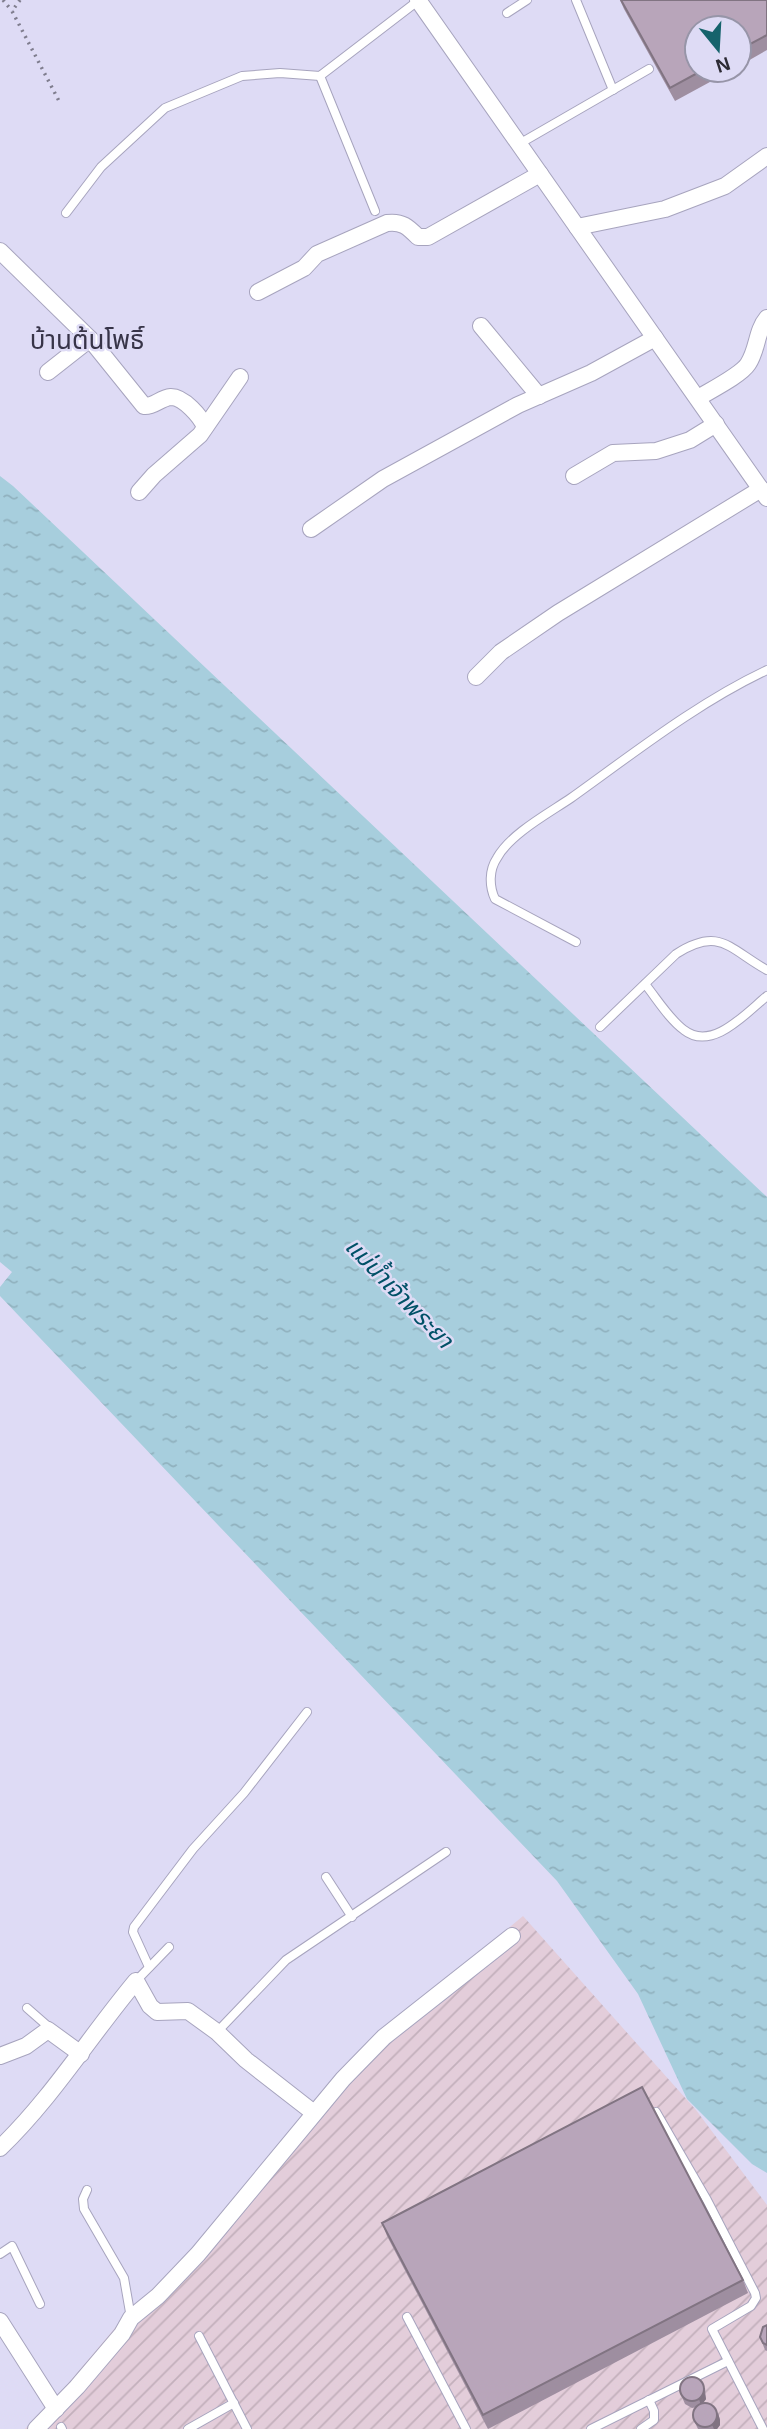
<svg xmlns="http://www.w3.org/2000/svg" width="767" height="2429" font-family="Arial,'Noto Sans Thai',sans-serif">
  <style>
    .industrial { fill: url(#industrial-furrows) }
    .water { fill: url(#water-ripples) }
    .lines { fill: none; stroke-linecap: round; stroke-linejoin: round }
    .service-casing { stroke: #a7a4be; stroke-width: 10 }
    .minor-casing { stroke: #a7a4be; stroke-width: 18 }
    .path { stroke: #7f7d8e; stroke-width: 3.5; stroke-dasharray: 2 5; stroke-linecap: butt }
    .service { stroke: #fff; stroke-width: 8 }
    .minor { stroke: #fff; stroke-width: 16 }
    .wall { fill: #9e8ea0 }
    .shaded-wall { fill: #817482 }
    .building { fill: #b8a5ba; stroke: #817482; stroke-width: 2 }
    .labels { text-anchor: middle; stroke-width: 5; stroke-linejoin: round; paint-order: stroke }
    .water-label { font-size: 24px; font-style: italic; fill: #005167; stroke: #dedbf5 }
    .quarter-label { font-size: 26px; fill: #373448; stroke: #dedbf5 }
  </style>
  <defs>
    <pattern id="industrial-furrows" width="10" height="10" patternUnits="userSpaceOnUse" patternTransform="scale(1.75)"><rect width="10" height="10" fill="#e3cdda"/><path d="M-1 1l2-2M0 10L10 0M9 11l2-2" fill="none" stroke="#c3b0bc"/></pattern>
    <pattern id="water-ripples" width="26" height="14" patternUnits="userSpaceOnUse" patternTransform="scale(1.75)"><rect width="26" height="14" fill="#a7cedd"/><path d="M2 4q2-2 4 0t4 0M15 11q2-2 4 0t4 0" fill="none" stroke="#90b1be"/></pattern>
  </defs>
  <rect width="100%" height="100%" fill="#dedbf5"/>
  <polygon class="industrial" points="523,1916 696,2110 767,2205 767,2429 25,2429 67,2385 125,2316 222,2221 355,2056"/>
  <polygon class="water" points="0,476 13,486 767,1197 767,2173 752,2164 687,2099 638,1994 557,1881 0,1296 0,1287 12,1272 0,1262"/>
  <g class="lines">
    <g class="service-casing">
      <g id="service">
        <polyline points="576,0 613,90"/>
        <polyline points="507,13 527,0"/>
        <polyline points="320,76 375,211"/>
        <polyline points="519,144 649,69"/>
        <polyline points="66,213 101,167 165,108 242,76 280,73 320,76 419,0"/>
        <path d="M 576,942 L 495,899 C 489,886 489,870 497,858 C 510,834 549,813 571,798 C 634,753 697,703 767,670"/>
        <path d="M 645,984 C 657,999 669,1019 684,1030 C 712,1052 746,1013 767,996"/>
        <path d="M 600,1027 L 676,954 C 720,926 729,949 767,970"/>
        <polyline points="326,1877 352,1917"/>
        <polyline points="149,1967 133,1932 134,1927 193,1849 244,1793 307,1712"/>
        <polyline points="136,1981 169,1947"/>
        <polyline points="27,2008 51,2029"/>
        <polyline points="217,2032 286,1960 446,1852"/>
        <polyline points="656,2112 707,2200 755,2293 756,2298 751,2306 712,2329 763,2429"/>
        <polyline points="87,2190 83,2199 84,2209 124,2278 131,2318"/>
        <polyline points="0,2254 12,2246 40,2304"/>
        <polyline points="407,2317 466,2429"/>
        <polyline points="199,2336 247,2429"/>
        <polyline points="61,2427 62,2429"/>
        <polyline points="188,2429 234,2403"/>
        <polyline points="591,2429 728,2361"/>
        <polyline points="641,2429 654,2420 654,2411 649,2400"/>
      </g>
    </g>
    <g class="minor-casing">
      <g id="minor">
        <polyline points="418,0 767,498"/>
        <polyline points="577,227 665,209 725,186 767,156"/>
        <path d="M 0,251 L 90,339 L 144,406 C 154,407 160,398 171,397 C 184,397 201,417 205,427"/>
        <path d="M 258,292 L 304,268 L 317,254 L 387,223 C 402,221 408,227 418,237 L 428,237 L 540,174"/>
        <polyline points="481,326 539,396"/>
        <polyline points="48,372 90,339"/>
        <path d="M 698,398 C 711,390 741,375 748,364 C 758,349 756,331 767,318"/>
        <polyline points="574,476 613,453 656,451 690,440 716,424"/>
        <polyline points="139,492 154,475 200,435 240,377"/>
        <polyline points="311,529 383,479 518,405 591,373 655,338"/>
        <polyline points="476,677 501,652 558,613 761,489"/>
        <polyline points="0,2056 26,2046 48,2030 81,2054"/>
        <path d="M 0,2148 C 52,2098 90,2036 136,1981 L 150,2006 L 157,2012 L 188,2011 L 217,2032 L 246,2060 L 314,2113"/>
        <polyline points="0,2321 56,2409"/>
        <polyline points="36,2429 77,2387 122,2334 131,2318 158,2296 198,2254 343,2079 384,2037 512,1936"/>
      </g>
    </g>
    <g class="path">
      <polyline points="3,0 12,11"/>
      <polyline points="20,0 12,11 59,101"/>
    </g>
    <use href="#service" class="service"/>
    <use href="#minor" class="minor"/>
  </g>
  <g class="wall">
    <polygon points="620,0 767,0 767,50 739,66 739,28 697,70 732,70 675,101 624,9"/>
    <polygon points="382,2223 743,2280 748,2293 488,2429 387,2236"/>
    <polygon points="767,2325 767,2351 765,2350 760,2337"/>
    <polygon points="705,2388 706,2399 703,2403 718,2413 720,2420 720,2425 717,2429 698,2429 697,2427 694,2420 697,2407 692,2408 685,2404 679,2390"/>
  </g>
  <g class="shaded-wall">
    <polygon points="702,2381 706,2399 701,2406 699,2399"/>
    <polygon points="718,2413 720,2420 720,2425 717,2429 714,2429 712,2425"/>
  </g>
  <g class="building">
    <polygon points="621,0 767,0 767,35 739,50 739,28 697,28 697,70 703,70 670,88"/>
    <polygon points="642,2087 743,2280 483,2415 382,2223"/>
    <polygon points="767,2325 767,2345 763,2343 760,2337 763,2327"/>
    <circle cx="692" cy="2389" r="12"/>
    <circle cx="705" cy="2415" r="12"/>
  </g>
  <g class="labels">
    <g class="water-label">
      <text transform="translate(399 1293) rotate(46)" y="8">แม่น้ำเจ้าพระยา</text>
    </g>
    <g class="quarter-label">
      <text x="87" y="349">บ้านต้นโพธิ์</text>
    </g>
  </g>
  <g transform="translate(718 49) rotate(162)"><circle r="33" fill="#dedbf5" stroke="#9795a8" stroke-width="2"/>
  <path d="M0-5L12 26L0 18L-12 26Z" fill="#16636c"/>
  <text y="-10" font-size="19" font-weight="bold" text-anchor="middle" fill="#2d2b35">N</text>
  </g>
</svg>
